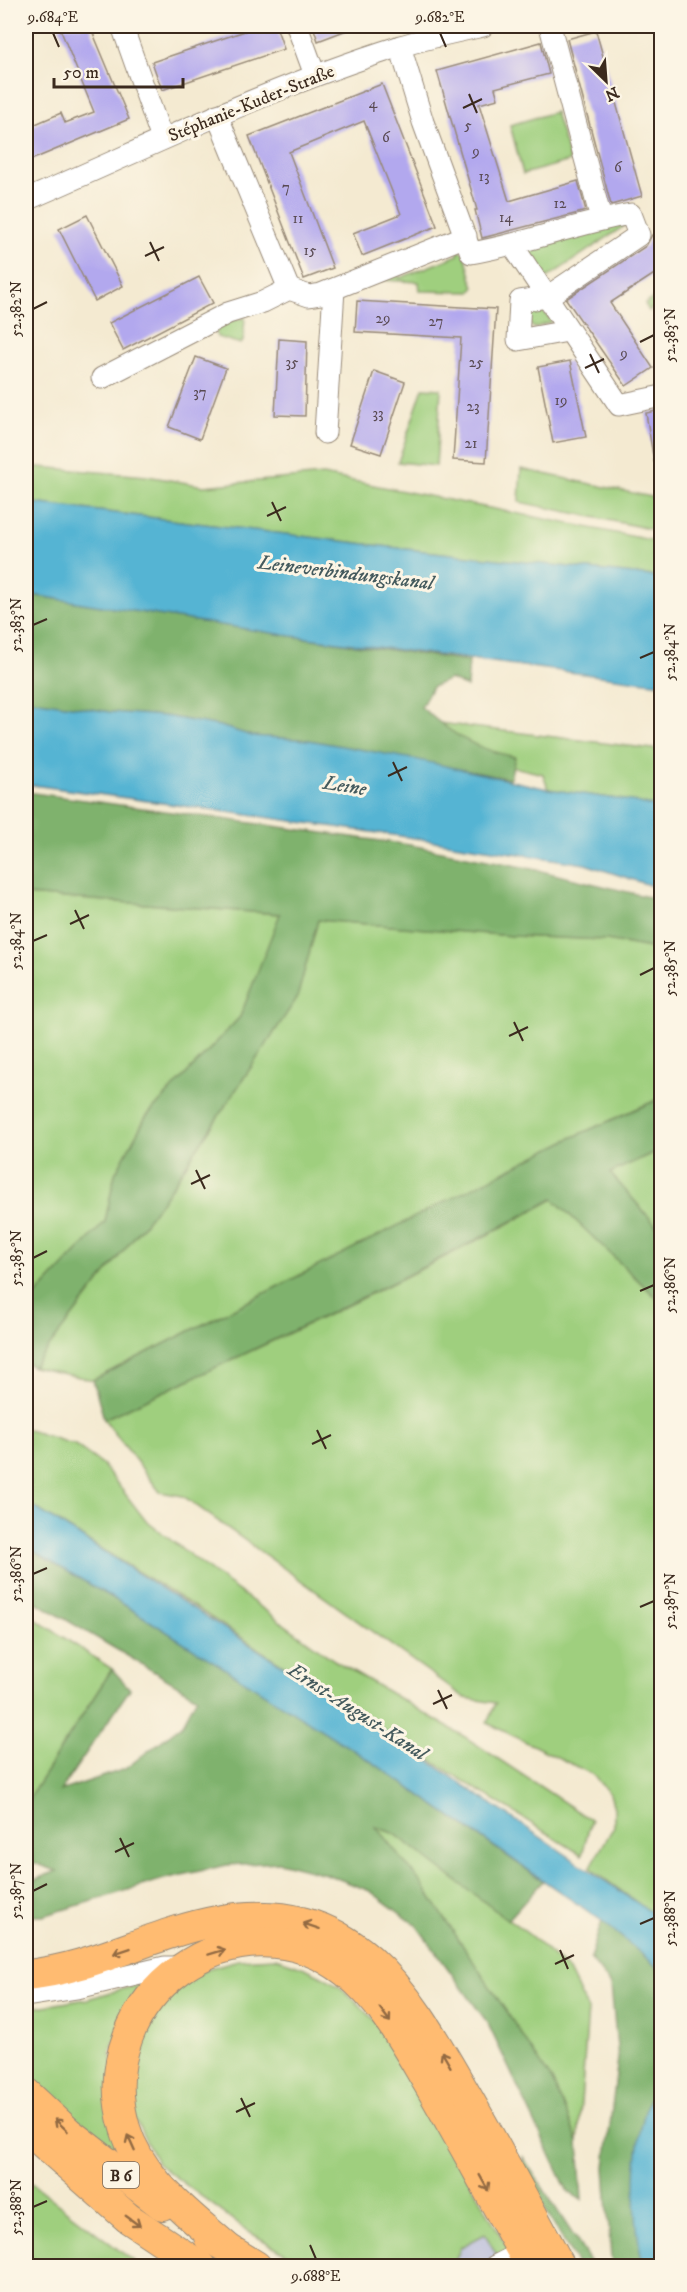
<svg xmlns="http://www.w3.org/2000/svg" width="687" height="2292" font-family="'IM FELL DW Pica',serif">
  <style>
    .industrial { fill: #c0c2dd }
    .green { fill: #9fcf7e; stroke: #6d7c4e; stroke-width: 1.5 }
    .forest { fill: #7fb26d; stroke: #5d6e46; stroke-width: 1.5 }
    .water { fill: #54b4d3; stroke: #486f78; stroke-width: 1.5 }
    .building { fill: #b2a8ee }
    .lines { fill: none; stroke-linecap: round; stroke-linejoin: round }
    .minor-casing { stroke: #988a78; stroke-width: 23 }
    .highway-casing { stroke: #988a78; stroke-width: 32 }
    .minor { stroke: #fff; stroke-width: 21 }
    .highway { stroke: #ffbb71; stroke-width: 30 }
    .oneway { stroke: #936b43 }
    .ticks { fill: none; stroke: #3b2a1e; stroke-width: 2 }
    .labels { text-anchor: middle; stroke-width: 6; stroke-linejoin: round; paint-order: stroke }
    .number-label { font-size: 15px; fill: #594a52 }
    .shield { fill: #fcf5e5; stroke: #75675a; stroke-width: 1.5 }
    .shield-label { font-size: 16px; font-weight: bold; fill: #3b2a1e }
    .street-label { font-size: 18px; fill: #3b2a1e; stroke: #fcf5e5 }
    .water-label { font-size: 20px; font-style: italic; fill: #445a5d; stroke: #fcf5e5 }
    .neatline { fill: none; stroke: #3b2a1e; stroke-width: 2 }
    .ticks-label { font-size: 15px; text-anchor: middle; fill: #3b2a1e }
  </style>
  <rect width="100%" height="100%" fill="#fcf5e5"/>
  <filter id="ink" filterUnits="userSpaceOnUse"><feTurbulence type="fractalNoise" baseFrequency=".0167" numOctaves="2"/><feDisplacementMap in="SourceGraphic" scale="12" xChannelSelector="R" yChannelSelector="G"/><feConvolveMatrix kernelMatrix="1 2 1 2 8 2 1 2 1" color-interpolation-filters="sRGB"/></filter>
  <filter id="wash" filterUnits="userSpaceOnUse"><feTurbulence type="fractalNoise" baseFrequency=".008" numOctaves="4" result="noise"/><feDisplacementMap in="SourceGraphic" scale="24" xChannelSelector="R" yChannelSelector="G"/><feGaussianBlur stdDeviation="1.35" result="paint"/><feColorMatrix in="noise" values="0 0 0 0 0 0 0 0 0 0 0 0 0 0 0 0 0 1.4 0 .05"/><feComposite in="paint" operator="in"/></filter>
  <g filter="url(#wash)">
    <rect width="100%" height="100%" fill="#f4ead1"/>
    <polygon class="industrial" points="485,2233 503,2266 453,2266 461,2247"/>
    <g class="green">
      <polygon points="555,112 570,161 523,174 510,125"/>
      <polygon points="622,223 624,226 547,278 528,249"/>
      <polygon points="458,250 465,254 474,288 471,292 420,291 419,282 381,280 397,273 400,278 458,255"/>
      <polygon points="661,293 661,302 649,311 645,304"/>
      <polygon points="536,300 552,322 534,328 528,323 530,305"/>
      <polygon points="245,318 243,341 241,344 217,337 216,333 220,322"/>
      <polygon points="423,388 441,389 436,466 398,462"/>
      <polygon points="26,466 147,476 204,486 323,475 661,542 661,577 406,549 26,502"/>
      <polygon points="521,469 661,499 661,531 519,502"/>
      <path d="M 439,723 L 661,750 L 661,808 L 631,801 L 548,789 L 543,774 L 513,767 L 514,757 C 487,752 460,741 439,723 Z"/>
      <polygon points="26,895 281,914 240,1017 146,1117 115,1174 105,1222 26,1306"/>
      <polygon points="318,920 513,936 607,940 661,950 661,1098 571,1138 93,1380 33,1367 162,1201 297,998"/>
      <polygon points="661,1149 661,1231 610,1173"/>
      <path d="M 554,1199 L 661,1302 L 661,1920 L 590,1868 L 614,1826 L 614,1808 L 610,1794 L 592,1774 L 487,1723 L 496,1703 L 465,1698 L 183,1496 L 160,1492 L 104,1419 C 256,1349 408,1280 554,1199 Z"/>
      <polygon points="26,1429 75,1445 103,1465 146,1521 223,1580 334,1660 465,1737 591,1820 582,1855 390,1735 198,1609 26,1502"/>
      <polygon points="26,1613 112,1669 26,1803"/>
      <polygon points="375,1826 395,1834 531,1936 569,1971 588,2010 578,2142 553,2082"/>
      <path d="M 275,1958 C 331,1974 350,1991 386,2034 L 518,2266 L 503,2266 L 485,2234 L 461,2247 L 453,2266 L 308,2266 L 249,2232 L 157,2163 L 135,2119 L 129,2089 L 148,2020 L 178,1985 L 206,1969 L 238,1960 Z"/>
      <polygon points="152,1981 125,2012 111,2051 129,2168 26,2075 26,2009 87,1999"/>
      <polygon points="26,2179 140,2266 141,2266 26,2266"/>
    </g>
    <g class="forest">
      <path d="M 26,594 L 291,636 L 469,661 L 467,687 L 450,679 L 432,687 L 421,707 C 452,734 474,749 515,757 L 510,779 L 309,740 L 252,736 L 220,726 L 165,716 L 110,712 L 26,699 Z"/>
      <polygon points="26,792 410,845 533,869 661,900 661,950 607,940 513,936 318,920 297,998 162,1201 33,1367 26,1363 26,1306 105,1222 115,1174 146,1117 240,1017 280,914 26,895"/>
      <path d="M 661,1098 L 661,1149 L 610,1173 L 661,1231 L 661,1302 L 553,1199 C 407,1279 256,1349 104,1419 L 93,1380 L 571,1138 Z"/>
      <polygon points="26,1547 123,1604 283,1705 372,1762 543,1881 508,1920 395,1834 376,1827 422,1884 553,2082 578,2142 582,2200 568,2192 487,2022 417,1926 370,1891 326,1874 279,1862 227,1865 164,1879 43,1916 26,1916 26,1883 57,1871 26,1860 26,1803 112,1669 130,1689 60,1791 125,1769 182,1725 197,1697 26,1596"/>
      <polygon points="602,1921 661,1970 661,2068 644,2266 615,2266 611,2259 605,2167 618,2058 611,1985 590,1958"/>
      <polygon points="523,2157 593,2266 578,2266 522,2169"/>
    </g>
    <g class="water">
      <polygon points="26,502 406,549 661,577 661,684 291,636 26,594"/>
      <polygon points="26,699 110,712 165,716 220,726 252,736 309,740 419,760 548,789 631,801 661,808 661,889 585,864 414,838 26,784"/>
      <polygon points="26,1502 362,1716 658,1917 661,1920 661,1970 602,1921 372,1762 123,1604 26,1547"/>
      <path d="M 661,2068 L 661,2266 L 643,2266 C 633,2218 631,2163 644,2115 C 648,2099 655,2083 661,2068 Z"/>
    </g>
    <g id="blocks">
      <g class="building">
        <polygon points="59,26 90,26 129,119 26,162 26,128 61,113 65,123 94,112"/>
        <polygon points="243,26 276,26 284,49 162,90 152,62 245,31"/>
        <polygon points="313,26 355,26 355,27 318,41"/>
        <polygon points="596,31 642,196 611,205 567,39"/>
        <polygon points="541,42 549,74 495,88 498,99 479,104 509,201 578,181 586,211 482,238 475,210 477,210 437,71"/>
        <polygon points="382,84 437,226 362,256 353,233 401,214 364,121 289,152 333,268 304,279 249,136"/>
        <polygon points="87,215 123,286 95,301 59,229"/>
        <polygon points="662,229 662,269 610,303 653,368 626,386 566,299 646,246 652,235"/>
        <polygon points="199,277 213,303 123,350 109,323"/>
        <polygon points="357,301 496,309 486,462 453,460 461,338 355,332"/>
        <polygon points="279,339 307,341 305,416 275,415"/>
        <polygon points="196,357 226,368 200,439 169,427"/>
        <polygon points="570,361 586,437 553,443 538,367"/>
        <polygon points="374,371 405,382 381,454 350,444"/>
        <polygon points="662,410 662,462 654,462 646,413"/>
      </g>
    </g>
  </g>
  <g filter="url(#ink)">
    <use href="#blocks" fill-opacity="0" stroke="#988a78" stroke-width="1.5"/>
    <g class="lines">
      <g class="minor-casing">
        <g id="minor">
          <polyline points="122,26 162,139"/>
          <polyline points="297,26 315,75"/>
          <polyline points="550,26 601,219"/>
          <path d="M 400,46 L 423,122 L 471,253 C 525,244 577,223 631,214 L 639,235 L 547,297 L 520,301 L 518,340 L 568,331"/>
          <polyline points="217,115 289,289"/>
          <path d="M 26,200 C 149,147 270,87 398,47 C 426,38 455,32 483,26"/>
          <polyline points="513,246 619,405 662,396"/>
          <polyline points="102,378 228,313 263,302 289,289 309,296 321,294 466,236"/>
          <polyline points="325,433 334,289"/>
          <polyline points="26,1996 77,1988 165,1967 182,1967"/>
          <polyline points="495,2266 522,2252"/>
        </g>
      </g>
      <g class="highway-casing">
        <g id="highway">
          <path d="M 26,1975 C 93,1969 152,1933 217,1921 C 354,1895 408,1994 466,2095 C 499,2152 529,2209 560,2266"/>
          <polyline points="26,2093 68,2132 162,2205"/>
          <polyline points="26,2128 128,2218 200,2266"/>
          <polyline points="209,2237 256,2266"/>
          <path d="M 226,2247 C 188,2213 140,2179 125,2128 C 86,1998 238,1887 346,1972 C 384,2002 407,2048 431,2088 C 465,2147 498,2207 530,2266"/>
        </g>
      </g>
      <use href="#minor" class="minor"/>
      <use href="#highway" class="highway"/>
    </g>
    <defs><path id="oneway-shaft" d="M-6 0H5M1.5-3L5.5 0L1.5 3" fill="none" stroke-width="1.6" stroke-linecap="round" stroke-linejoin="round" transform="scale(1.5)"/></defs>
    <g class="oneway">
      <use href="#oneway-shaft" transform="translate(311 1926) rotate(-162)"/>
      <use href="#oneway-shaft" transform="translate(122 1951) rotate(161)"/>
      <use href="#oneway-shaft" transform="translate(217 1952) rotate(-17)"/>
      <use href="#oneway-shaft" transform="translate(385 2015) rotate(54)"/>
      <use href="#oneway-shaft" transform="translate(446 2059) rotate(-120)"/>
      <use href="#oneway-shaft" transform="translate(61 2125) rotate(-137)"/>
      <use href="#oneway-shaft" transform="translate(131 2143) rotate(-114)"/>
      <use href="#oneway-shaft" transform="translate(484 2183) rotate(61)"/>
      <use href="#oneway-shaft" transform="translate(133 2221) rotate(36)"/>
    </g>
  </g>
  <path class="ticks" d="M 53,33 L 59,47M 440,33 L 446,47M 469,94 L 477,113M 463,108 L 482,99M 150,242 L 159,261M 145,256 L 164,247M 33,309 L 47,302M 640,342 L 654,335M 590,354 L 599,373M 585,368 L 604,359M 272,502 L 281,521M 267,516 L 286,507M 33,625 L 47,619M 640,658 L 654,652M 393,762 L 402,781M 388,776 L 407,767M 75,910 L 84,929M 70,924 L 89,915M 33,941 L 47,935M 640,975 L 654,968M 514,1022 L 523,1041M 509,1036 L 528,1027M 196,1170 L 205,1189M 191,1184 L 210,1175M 33,1258 L 47,1251M 640,1291 L 654,1285M 317,1430 L 326,1449M 312,1444 L 331,1435M 33,1574 L 47,1568M 640,1607 L 654,1601M 438,1690 L 447,1709M 433,1704 L 452,1695M 120,1838 L 129,1857M 115,1852 L 134,1843M 33,1891 L 47,1884M 640,1924 L 654,1918M 560,1950 L 568,1969M 555,1964 L 574,1955M 241,2098 L 250,2117M 236,2112 L 255,2103M 33,2207 L 47,2201M 310,2245 L 316,2259"/>
  <g class="labels">
    <g class="number-label">
      <text x="373" y="108">4</text>
      <text x="468" y="130">5</text>
      <text x="386" y="142">6</text>
      <text x="476" y="156">9</text>
      <text x="618" y="172">6</text>
      <text x="484" y="181">13</text>
      <text x="286" y="192">7</text>
      <text x="560" y="208">12</text>
      <text x="506" y="222">14</text>
      <text x="298" y="223">11</text>
      <text x="310" y="255">15</text>
      <text x="383" y="323">29</text>
      <text x="436" y="326">27</text>
      <text x="624" y="358">9</text>
      <text x="292" y="367">35</text>
      <text x="476" y="367">25</text>
      <text x="200" y="397">37</text>
      <text x="561" y="405">19</text>
      <text x="473" y="411">23</text>
      <text x="378" y="418">33</text>
      <text x="471" y="448">21</text>
    </g>
    <rect class="shield" x="103" y="2162" width="36" height="26" rx="4.5"/>
    <g class="shield-label">
      <text x="121" y="2181">B 6</text>
    </g>
    <g class="street-label">
      <text transform="translate(251 103) rotate(-22)" y="6">Stéphanie-Kuder-Straße</text>
    </g>
    <g class="water-label">
      <text transform="translate(346 572) rotate(7)" y="7">Leineverbindungskanal</text>
      <text transform="translate(345 785) rotate(9)" y="7">Leine</text>
      <text transform="translate(358 1711) rotate(33)" y="7">Ernst-August-Kanal</text>
    </g>
  </g>
  <rect width="687" height="2292" fill="none" stroke="#fcf5e5" stroke-width="66"/>
  <g transform="translate(606 81) rotate(155)" stroke="#fcf5e5" stroke-width="4.5" paint-order="stroke">
  <path d="M0-4.5L10 22L0 15L-10 22Z" fill="#3b2a1e"/>
  <text y="-9" font-size="16" font-weight="bold" text-anchor="middle" fill="#3b2a1e">N</text>
  </g>
  <path d="M54 78v9h129v-9" fill="none" stroke="#3b2a1e" stroke-width="3"/>
  <text x="63" y="78" font-size="18" fill="#3b2a1e" stroke="#fcf5e5" stroke-width="4.5" paint-order="stroke">50 m</text>
  <rect x="33" y="33" width="621" height="2226" class="neatline"/>
  <g class="ticks-label">
    <text x="53" y="22">9.684°E</text>
    <text x="440" y="22">9.682°E</text>
    <text transform="translate(16 309) rotate(-90)" y="5">52.382°N</text>
    <text transform="translate(670 335) rotate(-90)" y="5">52.383°N</text>
    <text transform="translate(16 625) rotate(-90)" y="5">52.383°N</text>
    <text transform="translate(670 652) rotate(-90)" y="5">52.384°N</text>
    <text transform="translate(16 941) rotate(-90)" y="5">52.384°N</text>
    <text transform="translate(670 968) rotate(-90)" y="5">52.385°N</text>
    <text transform="translate(16 1258) rotate(-90)" y="5">52.385°N</text>
    <text transform="translate(670 1285) rotate(-90)" y="5">52.386°N</text>
    <text transform="translate(16 1574) rotate(-90)" y="5">52.386°N</text>
    <text transform="translate(670 1601) rotate(-90)" y="5">52.387°N</text>
    <text transform="translate(16 1891) rotate(-90)" y="5">52.387°N</text>
    <text transform="translate(670 1918) rotate(-90)" y="5">52.388°N</text>
    <text transform="translate(16 2207) rotate(-90)" y="5">52.388°N</text>
    <text x="316" y="2281">9.688°E</text>
  </g>
</svg>
